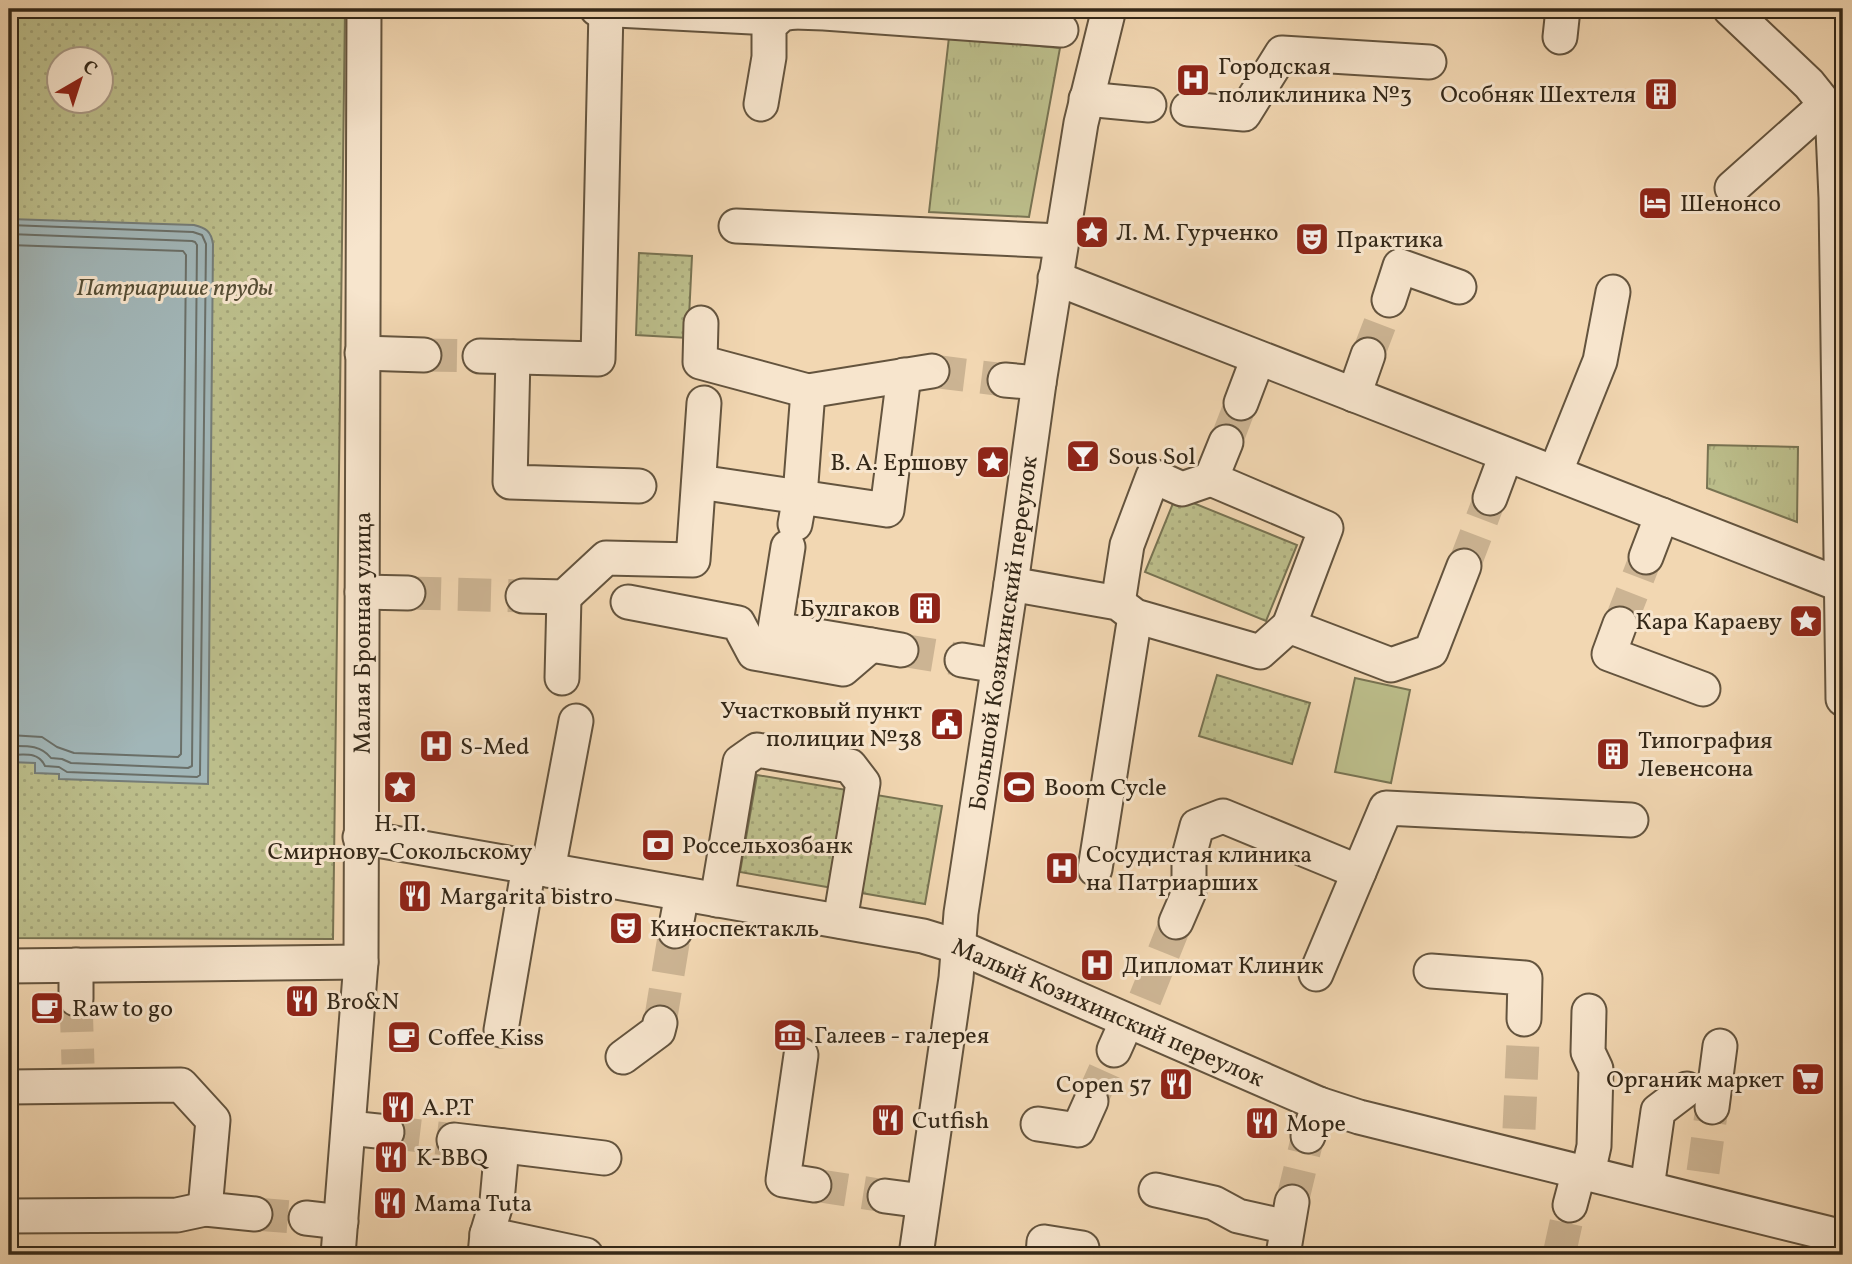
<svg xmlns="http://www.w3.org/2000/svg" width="1852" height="1264" font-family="Vollkorn,serif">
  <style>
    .grass { fill: url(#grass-tufts); stroke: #787352; stroke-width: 2 }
    .park { fill: url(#park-dots); stroke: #787352; stroke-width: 2; fill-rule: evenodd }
    .pitch { fill: #bcbe8b; stroke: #787352; stroke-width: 2 }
    .water { fill: #a1b6b8; stroke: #757d78; stroke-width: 2 }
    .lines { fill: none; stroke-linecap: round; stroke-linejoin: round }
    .shore { stroke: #6a6f68; stroke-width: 2 }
    .minor-tunnel { stroke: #ccb493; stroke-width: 33; stroke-dasharray: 33 17; stroke-linecap: butt }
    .minor-casing { stroke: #64543e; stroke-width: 37 }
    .minor { stroke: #f7e5cd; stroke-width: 33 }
    .labels { text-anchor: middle; stroke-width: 6; stroke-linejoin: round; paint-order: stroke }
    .poi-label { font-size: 24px; fill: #342818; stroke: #f7e5cd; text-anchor: start }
    .park-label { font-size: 24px; font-style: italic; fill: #564e35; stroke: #f7e5cd }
    .street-label { font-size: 24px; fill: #342818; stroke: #f7e5cd }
  </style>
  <defs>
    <pattern id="grass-tufts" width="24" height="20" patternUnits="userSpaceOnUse" patternTransform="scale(1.75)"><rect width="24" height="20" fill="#bcbe8b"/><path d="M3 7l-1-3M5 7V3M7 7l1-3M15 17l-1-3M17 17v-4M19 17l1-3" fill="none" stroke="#a2a377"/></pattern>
    <pattern id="park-dots" width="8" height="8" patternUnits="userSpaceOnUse" patternTransform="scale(1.75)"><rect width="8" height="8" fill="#bcbe8b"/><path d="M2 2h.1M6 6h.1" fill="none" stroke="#a2a377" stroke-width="1.8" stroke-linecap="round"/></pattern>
  </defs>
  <rect width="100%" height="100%" fill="#f2d7b2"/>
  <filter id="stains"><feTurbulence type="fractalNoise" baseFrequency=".00286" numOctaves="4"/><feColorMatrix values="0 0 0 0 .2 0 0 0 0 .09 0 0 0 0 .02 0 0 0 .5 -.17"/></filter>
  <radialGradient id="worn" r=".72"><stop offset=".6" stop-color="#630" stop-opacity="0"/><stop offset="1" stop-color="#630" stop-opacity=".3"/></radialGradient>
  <g class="grass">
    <polygon points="949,37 1060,48 1029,217 929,212"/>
    <polygon points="1708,445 1798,447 1797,522 1707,488"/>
  </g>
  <g class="park">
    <path d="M 9,9 L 345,9 L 333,939 L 9,938 ZM 60,60 L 102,60 L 102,102 L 60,102 Z"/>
    <polygon points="639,253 692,256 688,338 636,335"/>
    <polygon points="1176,496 1297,545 1266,621 1145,572"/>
    <polygon points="1217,675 1310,703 1292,764 1199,736"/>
    <polygon points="757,775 942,806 925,904 740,872"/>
  </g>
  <polygon class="pitch" points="1355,678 1410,690 1391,783 1335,772"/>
  <path class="water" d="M 9,219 L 194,225 C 206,228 211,231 213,244 L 208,784 L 59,779 L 59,774 L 35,773 L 35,763 L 9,762 Z"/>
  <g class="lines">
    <g class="shore">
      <path d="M 9,225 L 193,232 L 202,235 L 206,244 L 200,775 L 197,777 L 67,772 L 59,767 L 45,766 C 38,751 24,755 9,755"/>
      <path d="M 9,234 L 192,241 L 195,242 L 197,245 L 192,766 L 188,768 L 71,763 L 62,759 L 51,758 C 40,744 25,746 9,746"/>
      <polyline points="9,245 183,251 186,255 181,754 178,757 74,753 57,747 42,737 9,735"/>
    </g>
    <g class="minor-tunnel">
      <polyline points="424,355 480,356"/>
      <polyline points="1368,355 1389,300"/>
      <polyline points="932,371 1005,380"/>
      <polyline points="1226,442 1241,403"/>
      <polyline points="1464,566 1490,498"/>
      <polyline points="408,593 523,596"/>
      <polyline points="1620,624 1646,557"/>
      <polyline points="901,650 962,660"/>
      <polyline points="76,999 78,1064"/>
      <polyline points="1145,999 1176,922"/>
      <polyline points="660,1023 675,931"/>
      <polyline points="1091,1101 1114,1050"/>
      <polyline points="1519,1129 1524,1019"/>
      <polyline points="387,1132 454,1140"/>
      <polyline points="1703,1172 1712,1107"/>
      <polyline points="814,1185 885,1196"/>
      <polyline points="1292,1202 1308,1136"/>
      <polyline points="255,1214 306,1218"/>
      <polyline points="1559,1255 1570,1205"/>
    </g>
    <g class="minor-casing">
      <g id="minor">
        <polyline points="597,9 752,17 782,14"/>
        <polyline points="794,9 794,12 824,13 1061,30"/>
        <polyline points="1730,9 1809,84 1821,99 1833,130 1836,198 1843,699"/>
        <polyline points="1560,37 1563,9"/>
        <polyline points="1086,99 1149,105"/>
        <polyline points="761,104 769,57 769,26 782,14 794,12"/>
        <polyline points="1188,109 1244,114 1282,53 1429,62"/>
        <polyline points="1732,188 1824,106"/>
        <polyline points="736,226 1061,241"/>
        <polyline points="1055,278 1841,585"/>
        <polyline points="1389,300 1400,266 1459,287"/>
        <polyline points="701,323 700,362 808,391 932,371"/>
        <polyline points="362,353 424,355"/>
        <polyline points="480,356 598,359 606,10"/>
        <polyline points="513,357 510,482 639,486"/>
        <polyline points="1005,380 1039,383"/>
        <polyline points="1354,395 1368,355"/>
        <polyline points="1241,403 1258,358"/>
        <polyline points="1226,442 1211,479 1326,528 1289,626"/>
        <polyline points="1555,473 1600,361 1613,292"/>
        <polyline points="699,482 887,510 904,375"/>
        <polyline points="1490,498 1506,455"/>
        <polyline points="795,524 800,496 808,391"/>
        <polyline points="788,547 775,629 901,650"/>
        <polyline points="1646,557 1662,515"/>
        <polyline points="1011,584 1118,603 1135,616 1260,652 1289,626 1391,665 1431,651 1464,566"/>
        <polyline points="362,592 408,593"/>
        <polyline points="523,596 564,597 606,558 693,560 704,403"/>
        <polyline points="628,602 738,623 754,653 843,669 871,645"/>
        <polyline points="1118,603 1127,545 1153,476 1182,489 1211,479"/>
        <polyline points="1620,624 1609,654 1703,689"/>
        <polyline points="962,660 998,666"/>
        <polyline points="562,678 564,597"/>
        <path id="s1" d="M 360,837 L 923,936 L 959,947 L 1319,1104 L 1359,1117 L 1843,1237"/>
        <polyline points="1095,869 1135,616"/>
        <polyline points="548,870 576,721"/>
        <polyline points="717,900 740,762 757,750 850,766 863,783 840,921"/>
        <polyline points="1176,922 1189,892 1189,856 1197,826 1223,816 1359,872"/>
        <polyline points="675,931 682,894"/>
        <polyline points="76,965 76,999"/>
        <polyline points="9,966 361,962"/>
        <polyline points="1431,971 1525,978 1524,1019"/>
        <polyline points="1316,974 1386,808 1631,820"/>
        <polyline points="501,1030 529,866"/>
        <polyline points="1114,1050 1127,1021"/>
        <polyline points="801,1055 783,1180 814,1185"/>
        <polyline points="623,1057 658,1031 660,1023"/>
        <polyline points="9,1087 181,1085 213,1120 205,1209 255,1214"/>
        <polyline points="1712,1107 1720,1046"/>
        <polyline points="1038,1124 1078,1130 1091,1101"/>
        <polyline points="349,1128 387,1132"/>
        <polyline points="1308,1136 1319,1104"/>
        <polyline points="454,1140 604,1158"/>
        <polyline points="1588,1173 1594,1146 1596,1069 1588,1052 1589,1011"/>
        <polyline points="1647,1188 1658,1111 1687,1089"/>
        <polyline points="1156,1190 1214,1203 1238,1216 1287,1227"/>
        <polyline points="885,1196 923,1201"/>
        <polyline points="1570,1205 1579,1171"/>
        <polyline points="9,1216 177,1215 205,1209"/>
        <polyline points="306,1218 341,1222"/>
        <polyline points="487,1234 586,1255"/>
        <path id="s2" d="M 338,1255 L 361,962 L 364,9"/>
        <polyline points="485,1255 487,1234 497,1201 502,1146"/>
        <path id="s3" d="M 916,1255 L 956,978 L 961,913 L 1011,584 L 1039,383 L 1081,123 L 1108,13"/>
        <polyline points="1043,1255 1044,1242 1082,1248"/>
        <polyline points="1283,1255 1292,1202"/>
      </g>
    </g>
    <use href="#minor" class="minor"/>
  </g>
  <defs>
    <g id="hospital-square" transform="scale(1.75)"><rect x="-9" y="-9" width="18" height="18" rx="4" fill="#8f2418" stroke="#f7e5cd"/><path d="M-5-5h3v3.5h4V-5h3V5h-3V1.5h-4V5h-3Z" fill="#fff"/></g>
    <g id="building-square" transform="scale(1.75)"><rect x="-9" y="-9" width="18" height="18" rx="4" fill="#8f2418" stroke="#f7e5cd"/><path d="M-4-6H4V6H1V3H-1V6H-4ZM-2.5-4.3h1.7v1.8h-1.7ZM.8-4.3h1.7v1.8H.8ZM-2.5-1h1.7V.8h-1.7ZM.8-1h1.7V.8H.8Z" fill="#fff"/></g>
    <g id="hotel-square" transform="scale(1.75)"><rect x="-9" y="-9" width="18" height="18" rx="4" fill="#8f2418" stroke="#f7e5cd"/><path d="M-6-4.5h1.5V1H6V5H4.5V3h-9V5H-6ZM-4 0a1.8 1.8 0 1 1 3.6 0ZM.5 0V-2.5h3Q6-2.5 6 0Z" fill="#fff"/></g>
    <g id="sight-square" transform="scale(1.75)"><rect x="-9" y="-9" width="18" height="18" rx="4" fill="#8f2418" stroke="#f7e5cd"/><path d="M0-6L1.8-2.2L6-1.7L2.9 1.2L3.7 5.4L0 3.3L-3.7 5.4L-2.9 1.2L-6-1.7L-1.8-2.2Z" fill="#fff"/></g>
    <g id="theatre-square" transform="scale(1.75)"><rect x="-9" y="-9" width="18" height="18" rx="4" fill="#8f2418" stroke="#f7e5cd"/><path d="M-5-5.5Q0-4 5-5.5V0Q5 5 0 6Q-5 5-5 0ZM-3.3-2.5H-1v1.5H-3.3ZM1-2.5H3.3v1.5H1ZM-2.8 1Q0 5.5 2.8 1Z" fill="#fff"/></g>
    <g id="bar-square" transform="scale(1.75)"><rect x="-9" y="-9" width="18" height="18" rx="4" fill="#8f2418" stroke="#f7e5cd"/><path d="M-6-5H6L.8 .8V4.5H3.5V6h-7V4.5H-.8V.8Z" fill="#fff"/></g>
    <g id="civic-square" transform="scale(1.75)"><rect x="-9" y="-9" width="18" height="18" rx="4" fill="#8f2418" stroke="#f7e5cd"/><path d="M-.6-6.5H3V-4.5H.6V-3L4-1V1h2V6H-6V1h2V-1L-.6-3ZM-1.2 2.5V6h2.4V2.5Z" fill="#fff"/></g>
    <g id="stadium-square" transform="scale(1.75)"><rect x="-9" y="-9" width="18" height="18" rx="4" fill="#8f2418" stroke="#f7e5cd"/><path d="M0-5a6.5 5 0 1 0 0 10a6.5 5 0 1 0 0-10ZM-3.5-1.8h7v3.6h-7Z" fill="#fff"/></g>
    <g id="bank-square" transform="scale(1.75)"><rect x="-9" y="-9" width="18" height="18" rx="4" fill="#8f2418" stroke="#f7e5cd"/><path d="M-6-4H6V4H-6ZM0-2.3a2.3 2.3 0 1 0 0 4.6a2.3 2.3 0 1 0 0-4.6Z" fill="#fff"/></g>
    <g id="restaurant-square" transform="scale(1.75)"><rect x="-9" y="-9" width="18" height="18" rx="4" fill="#8f2418" stroke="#f7e5cd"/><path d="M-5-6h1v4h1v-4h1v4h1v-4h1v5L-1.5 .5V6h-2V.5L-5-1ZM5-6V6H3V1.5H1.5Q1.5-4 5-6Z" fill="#fff"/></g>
    <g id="cafe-square" transform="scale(1.75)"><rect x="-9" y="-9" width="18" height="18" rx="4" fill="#8f2418" stroke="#f7e5cd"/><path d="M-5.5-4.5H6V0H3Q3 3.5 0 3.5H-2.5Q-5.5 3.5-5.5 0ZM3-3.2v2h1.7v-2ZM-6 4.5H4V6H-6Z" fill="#fff"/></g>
    <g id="museum-square" transform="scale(1.75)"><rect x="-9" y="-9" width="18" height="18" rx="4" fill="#8f2418" stroke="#f7e5cd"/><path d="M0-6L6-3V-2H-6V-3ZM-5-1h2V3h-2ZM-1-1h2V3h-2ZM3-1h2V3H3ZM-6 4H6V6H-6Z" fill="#fff"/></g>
    <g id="supermarket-square" transform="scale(1.75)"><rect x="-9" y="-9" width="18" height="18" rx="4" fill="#8f2418" stroke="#f7e5cd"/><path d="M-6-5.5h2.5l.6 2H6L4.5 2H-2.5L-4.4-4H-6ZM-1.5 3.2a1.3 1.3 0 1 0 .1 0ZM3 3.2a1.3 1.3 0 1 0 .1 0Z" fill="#fff"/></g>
  </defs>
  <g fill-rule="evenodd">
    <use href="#hospital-square" x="1193" y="80"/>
    <use href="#building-square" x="1661" y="94"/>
    <use href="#hotel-square" x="1655" y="203"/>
    <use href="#sight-square" x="1092" y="232"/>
    <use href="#theatre-square" x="1312" y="239"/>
    <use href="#bar-square" x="1083" y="456"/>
    <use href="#sight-square" x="993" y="462"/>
    <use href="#building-square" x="925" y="608"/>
    <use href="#sight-square" x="1806" y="621"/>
    <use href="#civic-square" x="947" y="724"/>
    <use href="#hospital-square" x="436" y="746"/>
    <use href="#building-square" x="1613" y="754"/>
    <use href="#sight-square" x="400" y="787"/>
    <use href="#stadium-square" x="1019" y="787"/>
    <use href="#bank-square" x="658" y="845"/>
    <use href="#hospital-square" x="1062" y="868"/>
    <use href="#restaurant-square" x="415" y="896"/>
    <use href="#theatre-square" x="626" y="928"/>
    <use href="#hospital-square" x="1097" y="965"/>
    <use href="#restaurant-square" x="302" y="1001"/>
    <use href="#cafe-square" x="47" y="1008"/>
    <use href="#museum-square" x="790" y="1035"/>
    <use href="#cafe-square" x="404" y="1037"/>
    <use href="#supermarket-square" x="1808" y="1079"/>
    <use href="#restaurant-square" x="1176" y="1084"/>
    <use href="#restaurant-square" x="398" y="1107"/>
    <use href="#restaurant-square" x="888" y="1120"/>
    <use href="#restaurant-square" x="1262" y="1123"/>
    <use href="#restaurant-square" x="391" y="1157"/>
    <use href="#restaurant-square" x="390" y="1203"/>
  </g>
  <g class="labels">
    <g class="poi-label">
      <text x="1218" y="74">Городская<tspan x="1218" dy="28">поликлиника №3</tspan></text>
      <text x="1636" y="102" text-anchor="end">Особняк Шехтеля</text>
      <text x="1680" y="211">Шенонсо</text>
      <text x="1116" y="240">Л. М. Гурченко</text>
      <text x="1336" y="247">Практика</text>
      <text x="1108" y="464">Sous Sol</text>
      <text x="968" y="470" text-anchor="end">В. А. Ершову</text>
      <text x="900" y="616" text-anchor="end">Булгаков</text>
      <text x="1782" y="629" text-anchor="end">Кара Караеву</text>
      <text x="922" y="718" text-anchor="end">Участковый пункт<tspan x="922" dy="28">полиции №38</tspan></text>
      <text x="1638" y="748">Типография<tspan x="1638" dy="28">Левенсона</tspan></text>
      <text x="460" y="754">S-Med</text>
      <text x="1044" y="795">Boom Cycle</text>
      <text x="400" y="831" text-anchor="middle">Н. П.<tspan x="400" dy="28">Смирнову-Сокольскому</tspan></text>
      <text x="682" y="853">Россельхозбанк</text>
      <text x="1086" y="862">Сосудистая клиника<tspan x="1086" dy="28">на Патриарших</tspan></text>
      <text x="440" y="904">Margarita bistro</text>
      <text x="650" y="936">Киноспектакль</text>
      <text x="1122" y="973">Дипломат Клиник</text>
      <text x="326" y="1009">Bro&amp;N</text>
      <text x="72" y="1016">Raw to go</text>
      <text x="814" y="1043">Галеев - галерея</text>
      <text x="428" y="1045">Coffee Kiss</text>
      <text x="1784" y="1087" text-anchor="end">Органик маркет</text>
      <text x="1152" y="1092" text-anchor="end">Copen 57</text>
      <text x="422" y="1115">А.Р.Т</text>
      <text x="912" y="1128">Cutfish</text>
      <text x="1286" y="1131">Море</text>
      <text x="416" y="1165">K-BBQ</text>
      <text x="414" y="1211">Mama Tuta</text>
    </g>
    <g class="park-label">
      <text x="175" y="295">Патриаршие пруды</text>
    </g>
    <g class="street-label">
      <text dy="8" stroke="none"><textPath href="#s2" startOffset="623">Малая Бронная улица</textPath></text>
      <text dy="8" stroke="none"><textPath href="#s3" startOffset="628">Большой Козихинский переулок</textPath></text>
      <text dy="8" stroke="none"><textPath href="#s1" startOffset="772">Малый Козихинский переулок</textPath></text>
    </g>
  </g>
  <rect width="1852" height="1264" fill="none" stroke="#f2d7b2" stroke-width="35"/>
  <rect x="10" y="10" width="1831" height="1243" fill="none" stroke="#342818" stroke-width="3.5"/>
  <rect x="18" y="18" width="1817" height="1229" fill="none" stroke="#342818" stroke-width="2"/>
  <g transform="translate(80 80) rotate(39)"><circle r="33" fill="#f7e5cd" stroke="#a99985" stroke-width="2"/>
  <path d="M0-5L12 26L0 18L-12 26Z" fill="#8f2418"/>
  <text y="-10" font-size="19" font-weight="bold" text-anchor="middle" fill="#342818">С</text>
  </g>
  <rect width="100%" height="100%" filter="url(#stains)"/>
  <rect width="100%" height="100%" fill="url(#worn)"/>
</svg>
